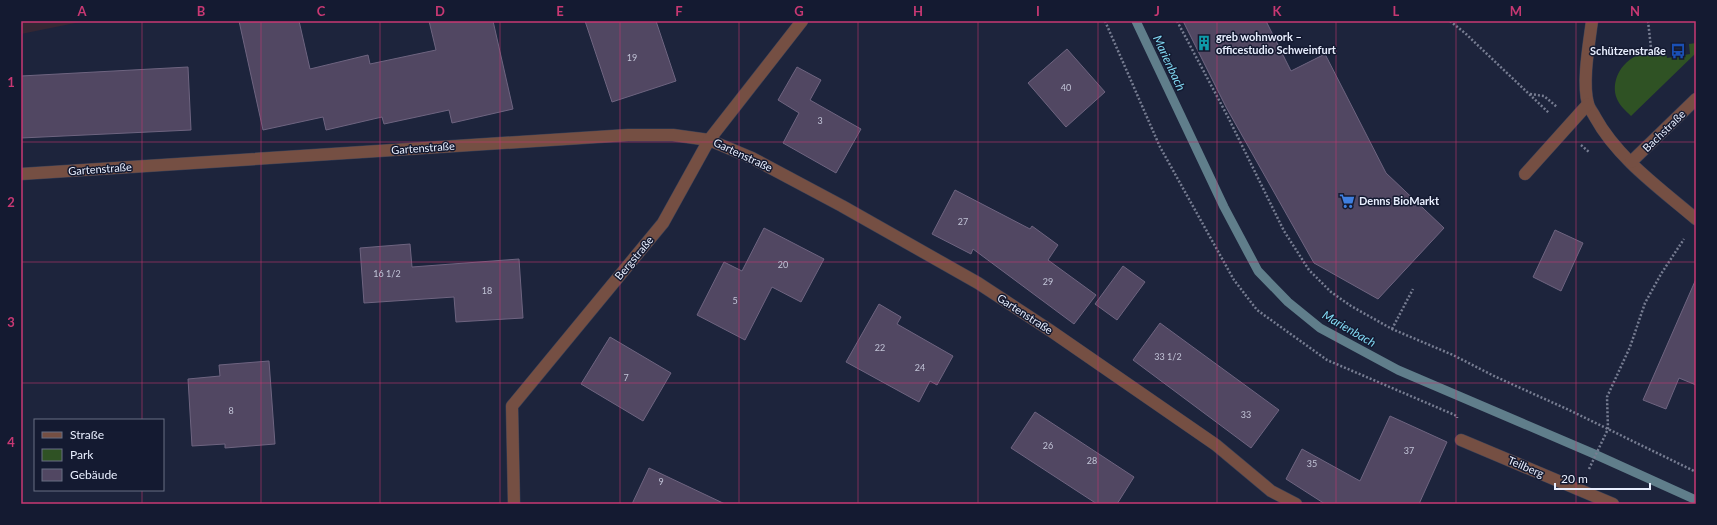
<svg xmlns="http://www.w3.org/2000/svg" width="1717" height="525" font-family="Lato,sans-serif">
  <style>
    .commercial { fill: #352734 }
    .green { fill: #2f5224 }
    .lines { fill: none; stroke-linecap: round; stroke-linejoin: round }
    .stream { stroke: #607e8b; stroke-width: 9 }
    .building { fill: #514762; stroke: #6e6480 }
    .minor-casing { stroke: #394057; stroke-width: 13 }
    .path { stroke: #777d92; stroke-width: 2.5; stroke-dasharray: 2 2; stroke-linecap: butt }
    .minor { stroke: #754f43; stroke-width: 12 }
    .grid { fill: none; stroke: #c83873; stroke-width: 1; stroke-opacity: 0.55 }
    .labels { text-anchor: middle; stroke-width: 3; stroke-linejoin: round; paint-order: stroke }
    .number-label { font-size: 9px; fill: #c2c4d7 }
    .poi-label { font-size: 11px; font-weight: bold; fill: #e8eefe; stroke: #141a31; text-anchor: start }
    .street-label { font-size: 11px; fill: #e8eefe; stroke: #141a31 }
    .water-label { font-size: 12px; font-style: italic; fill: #81d8f2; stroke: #141a31 }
    .neatline { fill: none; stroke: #c83873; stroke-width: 1.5 }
    .grid-label { font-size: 13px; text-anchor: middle; font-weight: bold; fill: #c83873 }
  </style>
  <rect width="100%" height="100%" fill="#1d243c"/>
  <polygon class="commercial" points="21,21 85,21 21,34"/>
  <path class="green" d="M 1696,43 L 1696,53 L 1631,116 C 1626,111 1620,106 1617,99 C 1610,82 1621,62 1638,55 C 1646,52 1656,51 1665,49 L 1667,58 L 1690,54 L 1689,44 Z"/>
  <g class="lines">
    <polyline class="stream" points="1136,21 1224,207 1258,271 1288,302 1320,328 1398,370 1592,453 1696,500"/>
  </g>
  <g class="building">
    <polygon points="239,21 299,21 310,69 368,55 370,64 436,50 429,21 493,21 513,109 452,123 449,110 384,124 382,117 326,130 323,117 263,130"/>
    <polygon points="585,21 656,21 676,81 612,102"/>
    <polygon points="1183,21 1266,21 1291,71 1325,54 1386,173 1444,228 1378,299 1314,263 1226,107"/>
    <polygon points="1067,49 1105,92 1066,127 1028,83"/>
    <polygon points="188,67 191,130 21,138 21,76"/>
    <polygon points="797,67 821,80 810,100 861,129 836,173 783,143 799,113 778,100"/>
    <polygon points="955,190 1030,229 1032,226 1058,245 1048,260 1096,295 1074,324 973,249 971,254 932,234"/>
    <polygon points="764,228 824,259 801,302 772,287 745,340 697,315 724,262 742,271"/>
    <polygon points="1555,230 1583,243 1561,291 1533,277"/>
    <polygon points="410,244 412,267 519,259 523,318 456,322 454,297 364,303 360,248"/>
    <polygon points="1123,266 1145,282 1117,320 1095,304"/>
    <polygon points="1696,279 1696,385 1679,378 1666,409 1643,400"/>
    <polygon points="879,304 901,317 897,324 953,356 937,385 930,381 919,402 846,362"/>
    <polygon points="1160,323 1279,410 1251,448 1133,360"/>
    <polygon points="610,337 671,373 643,421 581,384"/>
    <polygon points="269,361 275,444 225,448 225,444 192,446 188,379 220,376 219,365"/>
    <polygon points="1035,412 1134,477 1117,504 1097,504 1011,448"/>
    <polygon points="1390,416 1447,442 1419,504 1325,504 1286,479 1302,449 1360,481"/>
    <polygon points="649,468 725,504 632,504"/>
  </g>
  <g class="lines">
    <g class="minor-casing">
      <g id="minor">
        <path d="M 1592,21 C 1589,44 1582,82 1588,104 C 1589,108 1593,113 1595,117 C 1618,159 1661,189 1696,219"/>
        <polyline points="1631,162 1696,99"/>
        <polyline points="21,174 628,135 673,135 709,140 752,158 842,206 978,283 1051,331 1216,445 1271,491 1296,504"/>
        <polyline points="1525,174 1588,104"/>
        <polyline points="1461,440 1613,504"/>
        <polyline points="514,504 512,406 663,223 709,140 802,21"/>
      </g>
    </g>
    <g class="path">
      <polyline points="1105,21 1160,147 1234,280 1257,310 1327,360 1457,416 1457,418"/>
      <polyline points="1177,21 1228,117 1284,231 1309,270 1331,292 1351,306 1392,329 1453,355 1494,376 1569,410 1696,472"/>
      <polyline points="1450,21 1466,34 1549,113"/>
      <polyline points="1648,21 1651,48"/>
      <polyline points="1530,94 1544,96 1557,107"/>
      <polyline points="1581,145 1589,152"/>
      <polyline points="1392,329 1413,289"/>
      <polyline points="1589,469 1608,429 1607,397 1630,347 1645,303 1661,274 1684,239"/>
    </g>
    <use href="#minor" class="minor"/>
  </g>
  <path class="grid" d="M 142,21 L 142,420M 261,21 L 261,504M 380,21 L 380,504M 500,21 L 500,504M 620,21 L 620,504M 739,21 L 739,504M 858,21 L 858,504M 978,21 L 978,504M 1098,21 L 1098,504M 1217,21 L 1217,504M 1336,21 L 1336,504M 1456,21 L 1456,504M 1576,21 L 1576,504M 21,142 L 1696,142M 21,262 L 1696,262M 21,383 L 1696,383M 142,490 L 142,504"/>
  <defs>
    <g id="building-bare" transform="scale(1.2)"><path d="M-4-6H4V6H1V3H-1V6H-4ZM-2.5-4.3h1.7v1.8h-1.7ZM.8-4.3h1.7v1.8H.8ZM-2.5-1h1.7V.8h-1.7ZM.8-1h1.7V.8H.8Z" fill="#0f9aa8" stroke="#141a31" stroke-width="2.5" paint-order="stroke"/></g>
    <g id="bus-bare" transform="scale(1.2)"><path d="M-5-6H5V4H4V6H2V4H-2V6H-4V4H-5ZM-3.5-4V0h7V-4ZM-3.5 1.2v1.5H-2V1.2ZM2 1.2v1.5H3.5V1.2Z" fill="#1a4fb4" stroke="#141a31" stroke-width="2.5" paint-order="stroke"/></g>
    <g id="supermarket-bare" transform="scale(1.2)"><path d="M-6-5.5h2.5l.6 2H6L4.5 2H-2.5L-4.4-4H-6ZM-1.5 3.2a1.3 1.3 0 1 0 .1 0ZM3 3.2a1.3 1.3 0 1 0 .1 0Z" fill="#3f7fe0" stroke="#141a31" stroke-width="2.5" paint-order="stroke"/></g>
  </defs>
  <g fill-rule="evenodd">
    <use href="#building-bare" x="1204" y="43"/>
    <use href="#bus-bare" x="1678" y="51"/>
    <use href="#supermarket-bare" x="1347" y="201"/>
  </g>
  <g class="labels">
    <g class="number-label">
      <text x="632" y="61">19</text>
      <text x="1066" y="91">40</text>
      <text x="820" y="124">3</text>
      <text x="963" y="225">27</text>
      <text x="783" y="268">20</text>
      <text x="387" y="277">16 1/2</text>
      <text x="1048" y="285">29</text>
      <text x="487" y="294">18</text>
      <text x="735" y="304">5</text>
      <text x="880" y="351">22</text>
      <text x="1168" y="360">33 1/2</text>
      <text x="920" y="371">24</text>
      <text x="626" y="381">7</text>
      <text x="231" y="414">8</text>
      <text x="1246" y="418">33</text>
      <text x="1048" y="449">26</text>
      <text x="1409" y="454">37</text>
      <text x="1092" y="464">28</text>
      <text x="1312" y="467">35</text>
      <text x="661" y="485">9</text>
    </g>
    <g class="poi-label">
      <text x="1216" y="41">greb wohnwork –<tspan x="1216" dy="13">officestudio Schweinfurt</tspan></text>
      <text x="1666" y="55" text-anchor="end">Schützenstraße</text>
      <text x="1359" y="205">Denns BioMarkt</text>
    </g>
    <g class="street-label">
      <text transform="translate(1664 131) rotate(-44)" y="4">Bachstraße</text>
      <text transform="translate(423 148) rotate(-4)" y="4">Gartenstraße</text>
      <text transform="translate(743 155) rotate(25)" y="4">Gartenstraße</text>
      <text transform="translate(100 169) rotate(-4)" y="4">Gartenstraße</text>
      <text transform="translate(634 258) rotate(-50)" y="4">Bergstraße</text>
      <text transform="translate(1025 314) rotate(33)" y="4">Gartenstraße</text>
      <text transform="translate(1526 467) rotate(23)" y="4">Teilberg</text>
    </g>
    <g class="water-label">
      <text transform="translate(1169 63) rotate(65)" y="4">Marienbach</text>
      <text transform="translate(1349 329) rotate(30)" y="4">Marienbach</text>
    </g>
  </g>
  <rect width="1717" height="525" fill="none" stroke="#141a31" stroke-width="44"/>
  <rect x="34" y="419" width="130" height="72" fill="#141a31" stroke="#696f83"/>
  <rect x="42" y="432" width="20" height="6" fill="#754f43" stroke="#696f83"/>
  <text x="70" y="439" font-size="12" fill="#e8eefe">Straße</text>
  <rect x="42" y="449" width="20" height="12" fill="#2f5224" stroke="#696f83"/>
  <text x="70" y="459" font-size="12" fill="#e8eefe">Park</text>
  <rect x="42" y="469" width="20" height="12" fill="#514762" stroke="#696f83"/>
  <text x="70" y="479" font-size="12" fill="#e8eefe">Gebäude</text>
  <path d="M1555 483v6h95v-6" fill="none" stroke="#e8eefe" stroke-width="2"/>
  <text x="1561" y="483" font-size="12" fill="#e8eefe" stroke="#141a31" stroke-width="3" paint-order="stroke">20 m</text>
  <rect x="22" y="22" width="1673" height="481" class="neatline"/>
  <g class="grid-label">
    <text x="82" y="16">A</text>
    <text x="201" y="16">B</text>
    <text x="321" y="16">C</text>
    <text x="440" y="16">D</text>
    <text x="560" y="16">E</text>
    <text x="679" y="16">F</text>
    <text x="799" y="16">G</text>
    <text x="918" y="16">H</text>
    <text x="1038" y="16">I</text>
    <text x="1157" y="16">J</text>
    <text x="1277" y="16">K</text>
    <text x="1396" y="16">L</text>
    <text x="1516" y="16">M</text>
    <text x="1635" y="16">N</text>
    <text x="11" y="87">1</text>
    <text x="11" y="207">2</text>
    <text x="11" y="327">3</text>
    <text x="11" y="447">4</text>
  </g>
</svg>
